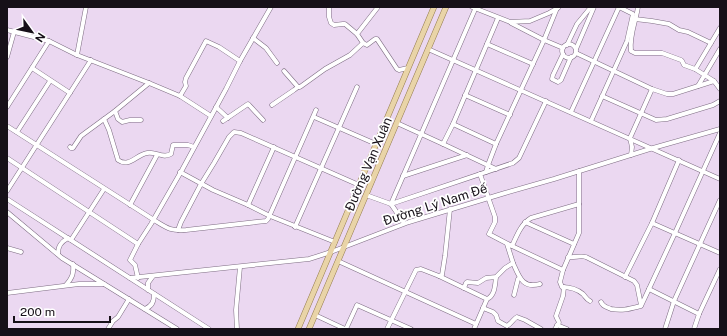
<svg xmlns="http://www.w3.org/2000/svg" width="727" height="336" font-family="'Public Sans',sans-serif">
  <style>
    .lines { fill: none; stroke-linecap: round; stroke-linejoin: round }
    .minor-casing { stroke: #7e6d83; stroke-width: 5 }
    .major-casing { stroke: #957d4f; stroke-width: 6 }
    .minor { stroke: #fff; stroke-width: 4 }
    .major { stroke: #e9d4a7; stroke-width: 5 }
    .labels { text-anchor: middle; stroke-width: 3.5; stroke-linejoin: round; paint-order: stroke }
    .street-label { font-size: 13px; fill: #161018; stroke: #fff }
  </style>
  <rect width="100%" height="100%" fill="#ebd8f1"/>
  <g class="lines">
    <g class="minor-casing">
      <g id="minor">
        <polyline points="329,7 329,17 331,23 334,25 343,24 345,24 357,34"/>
        <polyline points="472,7 510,22 530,21 549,13 558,8"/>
        <path d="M 638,7 C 636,21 629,36 631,51 L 635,53 L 662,53 L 681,60 L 682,61 L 684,65 L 695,69 L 696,68 L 720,28"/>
        <polyline points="635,19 652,21 669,24 679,30 688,32 711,43"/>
        <polyline points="511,23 544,40 563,48"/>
        <polyline points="7,30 49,41 77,55 149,83 180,96 211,116"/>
        <polyline points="253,38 266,48 277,63"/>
        <polyline points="363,43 367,45 375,39 377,39 397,69 399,70 408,68"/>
        <polyline points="487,44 533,64"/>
        <circle cx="569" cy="51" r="7"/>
        <polyline points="567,45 577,24 591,7"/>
        <polyline points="428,49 720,179"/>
        <polyline points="576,49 594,7"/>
        <polyline points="576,53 652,89 667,94 673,94 714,81"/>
        <polyline points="563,54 553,75 552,79 558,82 561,80 571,57"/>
        <polyline points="77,55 86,7"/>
        <polyline points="7,57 14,32"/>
        <polyline points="32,68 70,93"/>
        <polyline points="695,69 714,81 720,89"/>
        <polyline points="284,71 298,87 300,87 325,69 350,55 363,43 357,34 378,7"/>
        <polyline points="698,86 720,49"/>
        <polyline points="465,95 510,115"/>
        <polyline points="180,96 186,86 185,82 186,78 206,41 219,47 240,61"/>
        <polyline points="602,96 656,120 667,119 713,105 720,101"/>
        <polyline points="272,105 294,90 298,87"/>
        <polyline points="7,107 49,41"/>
        <polyline points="216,107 228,118"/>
        <polyline points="115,111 118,119 122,122 130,120 141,120"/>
        <polyline points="571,112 619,7"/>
        <polyline points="314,117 376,144"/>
        <path d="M 104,119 L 109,130 L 118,160 C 129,168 136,155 147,153 C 155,151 163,159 171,154 L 173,145 L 188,145 L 194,147"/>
        <polyline points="223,121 248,104 249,105 263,120"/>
        <polyline points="591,121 627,41 633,14 619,7"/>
        <polyline points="397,123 443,144 496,169"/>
        <polyline points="453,124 496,144"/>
        <path d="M 7,126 L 154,220 C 167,228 170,231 186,230 L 266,221 L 268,219 L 316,110"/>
        <polyline points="17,132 50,81"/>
        <polyline points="443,144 453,124 498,18"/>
        <polyline points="70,147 71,148 73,148 81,136 85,133 115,111 149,83"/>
        <polyline points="631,155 632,147 630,138 652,89"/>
        <polyline points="7,158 138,244"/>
        <path d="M 579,171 L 579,233 L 563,270 L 560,282 L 562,287 C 569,287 577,289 583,294 C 586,297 586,299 590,301"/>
        <polyline points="180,172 213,190 248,205 270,216 335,242"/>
        <polyline points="486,172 488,165 496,144 544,40 557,8"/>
        <path d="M 480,174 L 495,217 L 495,222 L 489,234 L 512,246 C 517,235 521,224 531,218 L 579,204"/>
        <polyline points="403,176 467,155"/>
        <polyline points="7,191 91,60"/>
        <polyline points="366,195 391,204 513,163 519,158 546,101"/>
        <polyline points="7,199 209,329"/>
        <polyline points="130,205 157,155"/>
        <polyline points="248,205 274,147"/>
        <polyline points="7,212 62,258 177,329"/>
        <polyline points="525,222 574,244"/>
        <polyline points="404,223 391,204 476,7"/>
        <polyline points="652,223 720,253"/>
        <polyline points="295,227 357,87"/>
        <polyline points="178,230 181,222 201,184 214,163 229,137 234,132 241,133 359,185"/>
        <polyline points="71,240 104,189"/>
        <polyline points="512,246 563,270"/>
        <polyline points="7,248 21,252"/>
        <path d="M 58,254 C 58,246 61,242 68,238"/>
        <path d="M 568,257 C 575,258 580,255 586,257 L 634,281 L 637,285 L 641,305"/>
        <polyline points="338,261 476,324"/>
        <path d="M 513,263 C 519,276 522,289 540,284"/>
        <polyline points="439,276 464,288"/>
        <polyline points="625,277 652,223 679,160"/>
        <polyline points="130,278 309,259 331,252 409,222 505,193 554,179 653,148 720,129"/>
        <polyline points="138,278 135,265 130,260 138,244 151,224 182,170 226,89 240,61 271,7"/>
        <path d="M 66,285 C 72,278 74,274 73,264"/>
        <polyline points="649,289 699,314"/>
        <polyline points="148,290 148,283 153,276"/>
        <polyline points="7,293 79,284 104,284"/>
        <polyline points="514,295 518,279"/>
        <path d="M 487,299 C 495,296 495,285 496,277"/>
        <path d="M 601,302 C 603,307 607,307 611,309 C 623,311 629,309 641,306 L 675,233 L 720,133"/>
        <path d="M 483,308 L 493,312 L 496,315 L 498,321 L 507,326 C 512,323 514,318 517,317 L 525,320 L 541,329"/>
        <path d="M 145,309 C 152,306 154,302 154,294"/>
        <polyline points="315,315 345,329"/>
        <polyline points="557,325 567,329"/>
        <polyline points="108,329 113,321 118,317 129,299"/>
        <polyline points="237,329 236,310 240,267"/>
        <polyline points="346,329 357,305 411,329"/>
        <polyline points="387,329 416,270 421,269 439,276 442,275 445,256 450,209"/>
        <polyline points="474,329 487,299 464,288 466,283 467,282 478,283 486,278 496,277 505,268 513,263 507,244"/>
        <path d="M 555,329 C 561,320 559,324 556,316 L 563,296 L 564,287"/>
        <polyline points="665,329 674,301 720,200"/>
        <polyline points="694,329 699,314 720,269"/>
      </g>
    </g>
    <g class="major-casing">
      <g id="major">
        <polyline points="298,329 434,7"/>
        <polyline points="309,329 446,7"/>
      </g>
    </g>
    <use href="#minor" class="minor"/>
    <use href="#major" class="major"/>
  </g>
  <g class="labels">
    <g class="street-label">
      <text transform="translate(368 164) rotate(-67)" y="5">Đường Vạn Xuân</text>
      <text transform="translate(435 204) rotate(-18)" y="5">Đường Lý Nam Đế</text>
    </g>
  </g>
  <rect width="727" height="336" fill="none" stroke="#161018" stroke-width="16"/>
  <g transform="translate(32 32) rotate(123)" stroke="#ffffff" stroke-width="3" paint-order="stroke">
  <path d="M0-3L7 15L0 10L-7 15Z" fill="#161018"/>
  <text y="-6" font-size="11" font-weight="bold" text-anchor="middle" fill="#161018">N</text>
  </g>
  <path d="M14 316v6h96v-6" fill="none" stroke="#161018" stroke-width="2"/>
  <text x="20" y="316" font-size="12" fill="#161018" stroke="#ffffff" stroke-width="3" paint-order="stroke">200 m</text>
</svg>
